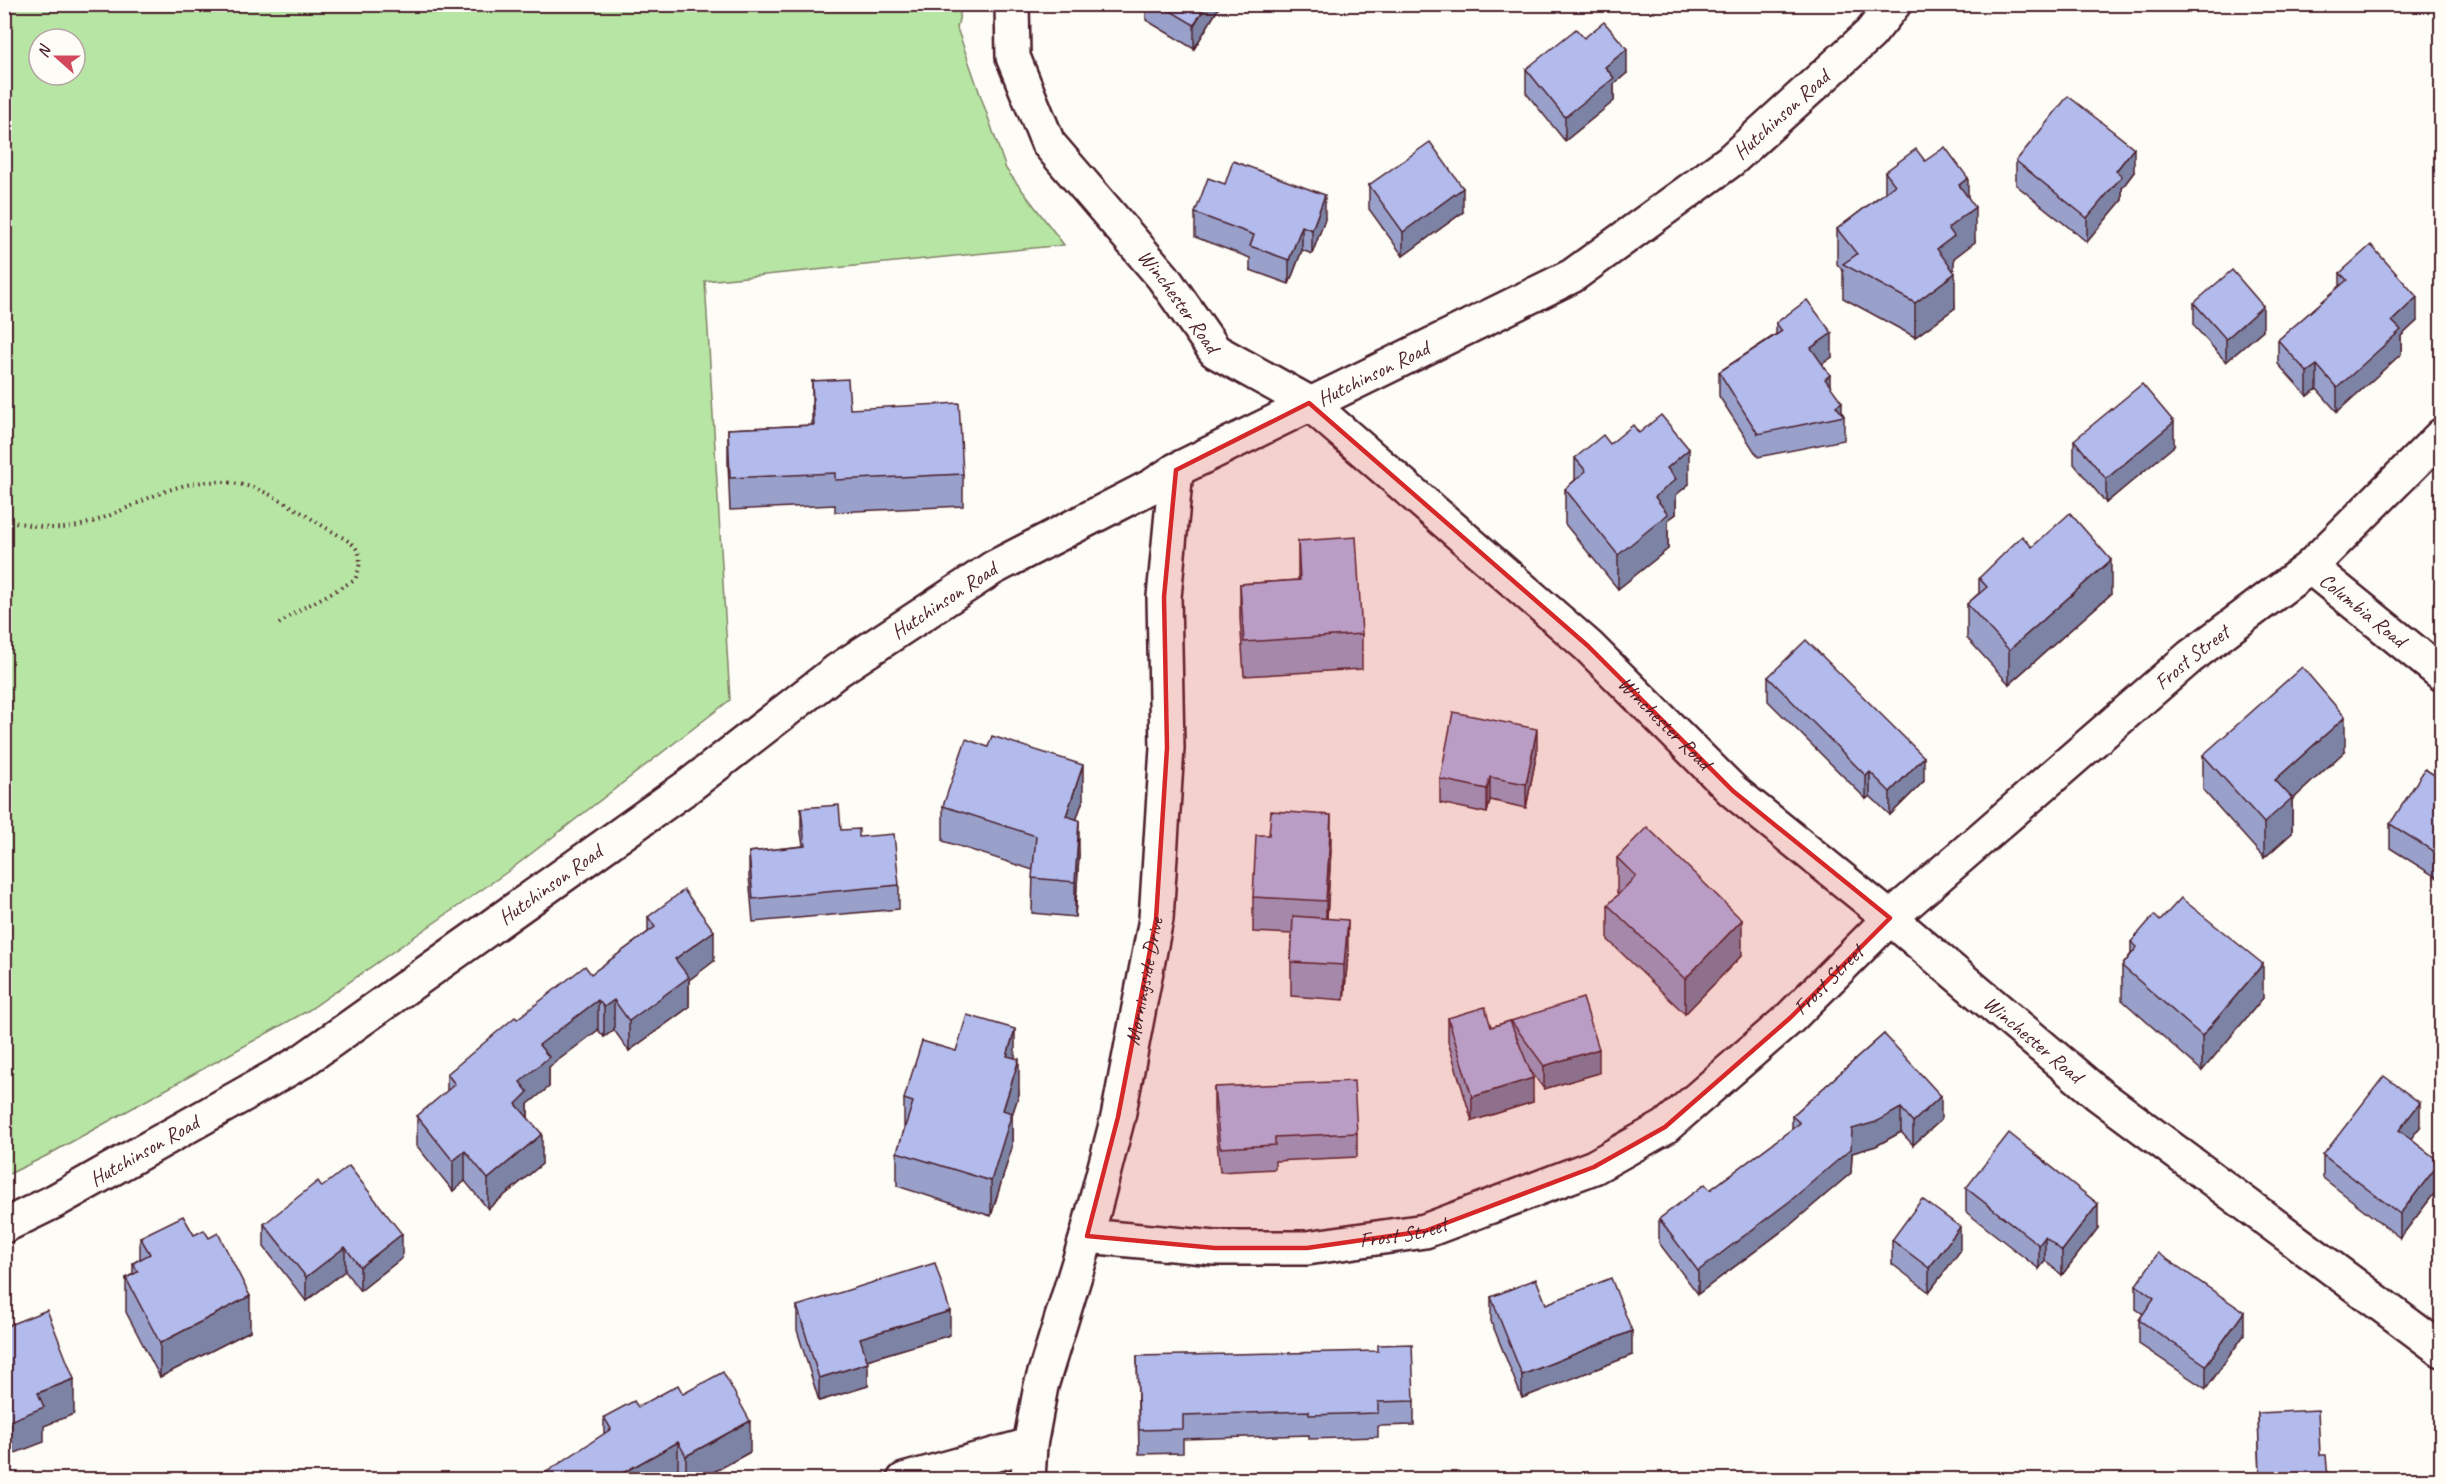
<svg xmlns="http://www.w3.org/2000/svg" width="2446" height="1484" font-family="Caveat,sans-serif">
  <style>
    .green { fill: #b7e5a3; stroke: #808267; stroke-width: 1.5; fill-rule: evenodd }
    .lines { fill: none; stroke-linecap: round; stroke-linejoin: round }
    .minor-casing { stroke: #4a1f2b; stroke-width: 38 }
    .tertiary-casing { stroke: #4a1f2b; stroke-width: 38 }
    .path { stroke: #4a1f2b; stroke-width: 4; stroke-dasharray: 1.5 4.5; stroke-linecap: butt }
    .minor { stroke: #fdfcf7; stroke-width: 33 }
    .tertiary { stroke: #fdfcf7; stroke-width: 33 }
    .wall { fill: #99a1cb; stroke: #4a1f2b; stroke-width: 1.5 }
    .shaded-wall { fill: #7d83a5; stroke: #4a1f2b; stroke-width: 1.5 }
    .building { fill: #b2bbec; stroke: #4a1f2b; stroke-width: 1.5 }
    .marked { fill: #d62828; fill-opacity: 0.2; stroke: #d62828; stroke-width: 4.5; stroke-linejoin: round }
    .labels { text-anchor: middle; stroke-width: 4.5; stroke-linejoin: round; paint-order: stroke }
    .street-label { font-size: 21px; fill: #4a1f2b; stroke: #fdfcf7 }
  </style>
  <rect width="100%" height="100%" fill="#fdfcf7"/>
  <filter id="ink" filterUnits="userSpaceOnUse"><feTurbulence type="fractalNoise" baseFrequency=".0167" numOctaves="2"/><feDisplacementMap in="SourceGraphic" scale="12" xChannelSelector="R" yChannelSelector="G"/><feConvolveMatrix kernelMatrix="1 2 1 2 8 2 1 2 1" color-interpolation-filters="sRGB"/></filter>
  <g filter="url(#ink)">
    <path class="green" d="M 5,4 L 962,5 L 957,28 L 1006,169 L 1064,245 L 705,281 L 730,700 L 510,870 L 309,1010 L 46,1156 L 5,1176 ZM 39,39 L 75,39 L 75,75 L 39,75 Z"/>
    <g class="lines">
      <g class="minor-casing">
        <g id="minor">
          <path id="s1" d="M 1012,4 L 1013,57 L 1048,143 L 1163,277 L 1215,351 L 1309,403 L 1588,646 L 1733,791 L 1890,918 L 2098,1094 L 2442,1350"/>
          <path id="s2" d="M 2310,567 L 2442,674"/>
          <path id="s3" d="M 1087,1236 L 1215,1248 L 1307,1248 L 1425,1231 L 1594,1167 L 1665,1127 L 1790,1018 L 1890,918 L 2190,657 L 2310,567 L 2442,435"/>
          <polyline points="904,1480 1030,1445"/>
          <path id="s4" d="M 1028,1480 L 1030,1445 L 1041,1386 L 1087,1236 L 1118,1117 L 1156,919 L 1167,748 L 1164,597 L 1176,470"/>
        </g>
      </g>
      <g class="tertiary-casing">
        <g id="tertiary">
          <path id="s5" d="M 4,1226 L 55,1201 L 301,1062 L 690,785 L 838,670 L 993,568 L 1152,486 L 1176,470 L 1572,276 L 1730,161 L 1870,34 L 1894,4"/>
        </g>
      </g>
      <path class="path" d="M 4,520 C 24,524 53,531 73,527 C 132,515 173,471 238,484 C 269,489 301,513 328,529 C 353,544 368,547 355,580 L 296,612 L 276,626"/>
      <use href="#minor" class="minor"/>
      <use href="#tertiary" class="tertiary"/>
    </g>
    <g class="wall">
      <polygon points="1146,4 1221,4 1194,49 1146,20"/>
      <polygon points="1584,38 1627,73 1614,84 1614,101 1565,141 1526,93 1526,69"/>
      <polygon points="1925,161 1968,198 1975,242 1954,258 1953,271 1955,308 1915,337 1843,298 1843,271 1837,264 1837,229 1885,192 1885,172"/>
      <polygon points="2016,161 2134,172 2122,188 2122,200 2087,242 2016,185"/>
      <polygon points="1369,185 1463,212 1403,256 1369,209"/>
      <polygon points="1195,213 1325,219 1312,254 1302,250 1289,284 1250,270 1250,258 1195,237"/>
      <polygon points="2340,273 2417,321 2401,336 2401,354 2337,412 2317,389 2307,396 2278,364 2278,340 2340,286"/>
      <polygon points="2194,303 2263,330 2226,362 2194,326"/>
      <polygon points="1776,323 1832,357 1822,364 1830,386 1844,416 1844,440 1758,457 1719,396 1719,372 1776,334"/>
      <polygon points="812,381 850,409 963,474 963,506 835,512 835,505 730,510 728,462 728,429 812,425"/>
      <polygon points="1639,433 1689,484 1676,495 1676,514 1668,520 1668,549 1618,589 1565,524 1565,489 1575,480 1575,458 1610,444"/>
      <polygon points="2074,440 2174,446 2106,503 2074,464"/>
      <polygon points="1298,541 1362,634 1362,669 1244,676 1240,618 1240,584 1298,580"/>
      <polygon points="2032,547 2111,594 2009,684 1967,638 1967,604 1979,593 1979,578"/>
      <polygon points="1768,677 1924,781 1890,815 1870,796 1866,799 1768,701"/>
      <polygon points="2345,751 2292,800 2292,833 2264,858 2203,790 2203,755"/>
      <polygon points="1537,752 1526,808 1490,800 1487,813 1440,803 1440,779"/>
      <polygon points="2442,780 2442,881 2390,848 2390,824"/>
      <polygon points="1083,800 1076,820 1079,855 1075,917 1032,913 1033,870 943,841 943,806"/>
      <polygon points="801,808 841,830 859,837 899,885 899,909 753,922 749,876 749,852 803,846 801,832"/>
      <polygon points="1331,849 1327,918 1348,954 1344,1000 1291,996 1291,962 1292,934 1253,932 1253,897"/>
      <polygon points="1617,858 1742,955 1685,1014 1608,940 1608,905 1619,894 1617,893"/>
      <polygon points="648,917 714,961 689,980 689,1007 629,1051 614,1030 604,1037 598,1030 549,1067 549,1087 528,1104 528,1118 542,1164 488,1209 465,1181 453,1191 417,1146 417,1116 447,1091 447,1074 517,1019 591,974 648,932"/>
      <polygon points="2160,921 2263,998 2202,1071 2122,1000 2122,966 2131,954 2131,942"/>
      <polygon points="1448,1018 1491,1027 1510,1021 1599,1073 1544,1089 1530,1070 1533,1102 1472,1121 1448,1042"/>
      <polygon points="1884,1034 1941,1120 1913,1145 1901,1132 1876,1146 1852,1153 1851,1173 1790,1225 1698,1294 1659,1243 1659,1219 1710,1190 1792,1129 1792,1116"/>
      <polygon points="956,1051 1015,1058 1019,1094 1012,1115 1012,1147 991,1216 897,1186 897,1152 904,1131 904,1099"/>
      <polygon points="1214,1087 1357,1133 1357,1157 1275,1161 1275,1169 1220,1172 1214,1111"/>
      <polygon points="2420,1127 2410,1139 2440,1186 2400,1238 2323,1178 2323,1155"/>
      <polygon points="322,1187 402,1258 360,1291 345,1271 306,1301 264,1247 264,1224"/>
      <polygon points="1966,1188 2098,1228 2062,1275 2045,1261 2039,1269 1966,1212"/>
      <polygon points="194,1235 250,1331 160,1377 126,1312 126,1278 133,1274 133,1263 140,1259 140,1237"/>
      <polygon points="1892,1240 1960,1251 1929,1292 1892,1264"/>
      <polygon points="2136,1285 2244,1335 2206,1389 2139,1344 2139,1320 2143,1314 2136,1309"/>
      <polygon points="1491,1297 1546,1304 1632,1355 1522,1398 1491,1321"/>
      <polygon points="797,1306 950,1335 867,1360 868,1386 819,1401 797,1330"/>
      <polygon points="1137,1356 1414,1401 1414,1425 1378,1426 1378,1437 1309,1439 1309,1435 1183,1439 1183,1453 1139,1454"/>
      <polygon points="683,1394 750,1452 701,1479 681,1479 678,1473 604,1434 604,1417"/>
      <polygon points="2258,1413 2320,1455 2260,1477"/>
    </g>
    <g class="shaded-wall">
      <polygon points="1207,4 1221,4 1194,49 1194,25"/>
      <polygon points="1627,49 1627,73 1614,84 1614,101 1565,141 1565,117 1605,67"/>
      <polygon points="2134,148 2134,172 2122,188 2122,200 2087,242 2087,218 2116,171"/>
      <polygon points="1968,178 1968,212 1975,207 1975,242 1954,258 1954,270 1937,283 1937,249 1959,185"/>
      <polygon points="1463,188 1463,212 1403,256 1403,232"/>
      <polygon points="1325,195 1325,219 1312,254 1312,230"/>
      <polygon points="1302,226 1302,250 1289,284 1289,260"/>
      <polygon points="1955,273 1955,308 1915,337 1915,303"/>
      <polygon points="2417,297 2417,321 2401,336 2401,354 2337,412 2337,388 2392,321"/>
      <polygon points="2263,306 2263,330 2226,362 2226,339"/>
      <polygon points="1832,333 1832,357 1811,372 1811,348"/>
      <polygon points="2317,365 2317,389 2307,396 2307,372"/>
      <polygon points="1830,375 1830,399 1825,379"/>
      <polygon points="1842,402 1842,417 1836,406"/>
      <polygon points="2174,422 2174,446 2106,503 2106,479"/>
      <polygon points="1689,449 1689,484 1676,495 1676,514 1668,520 1668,549 1618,589 1618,555 1655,497 1667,468"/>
      <polygon points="2111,560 2111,594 2009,684 2009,650"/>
      <polygon points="2345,717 2345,751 2292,800 2292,833 2264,858 2264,823 2275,780"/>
      <polygon points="1537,729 1537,752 1526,808 1526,784"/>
      <polygon points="1924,757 1924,781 1890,815 1890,792"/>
      <polygon points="1083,765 1083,800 1066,851 1066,816"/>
      <polygon points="1870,772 1870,796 1866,799 1866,776"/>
      <polygon points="1490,777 1490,800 1487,813 1487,789"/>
      <polygon points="1331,815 1331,849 1326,936 1326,901"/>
      <polygon points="1079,820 1079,855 1075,917 1075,882"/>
      <polygon points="1348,920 1348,954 1344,1000 1344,965"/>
      <polygon points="1742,920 1742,955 1685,1014 1685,979"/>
      <polygon points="714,931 714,961 689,980 689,1007 629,1051 629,1021 675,959"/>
      <polygon points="2263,964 2263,998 2202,1071 2202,1036"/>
      <polygon points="598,1000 598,1030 549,1067 549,1087 528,1104 528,1122 516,1104 520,1082 539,1045"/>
      <polygon points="614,1000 614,1030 604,1037 604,1007"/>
      <polygon points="1015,1029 1015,1064 1007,1056"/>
      <polygon points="1599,1049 1599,1073 1544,1089 1544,1066"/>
      <polygon points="1019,1059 1019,1094 1012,1115 1012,1147 991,1216 991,1181 1003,1110"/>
      <polygon points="1533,1078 1533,1102 1472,1121 1472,1097"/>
      <polygon points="1941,1096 1941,1120 1913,1145 1913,1122"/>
      <polygon points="2420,1103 2420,1127 2399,1154 2399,1130"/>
      <polygon points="1901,1108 1901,1132 1876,1146 1852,1153 1851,1173 1790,1225 1698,1294 1698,1271 1852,1129"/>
      <polygon points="542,1134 542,1164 488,1209 488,1179"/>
      <polygon points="465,1151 465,1181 453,1191 453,1161"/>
      <polygon points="2440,1162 2440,1186 2400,1238 2400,1214"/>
      <polygon points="2098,1204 2098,1228 2062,1275 2062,1251"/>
      <polygon points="1960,1227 1960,1251 1929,1292 1929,1268"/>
      <polygon points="402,1234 402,1258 360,1291 360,1267"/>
      <polygon points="2045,1237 2045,1261 2039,1269 2039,1245"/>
      <polygon points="345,1247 345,1271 306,1301 306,1277"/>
      <polygon points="250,1296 250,1331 160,1377 160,1343"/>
      <polygon points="950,1311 950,1335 860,1362 860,1338"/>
      <polygon points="2244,1312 2244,1335 2206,1389 2206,1365"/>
      <polygon points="1632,1331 1632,1355 1522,1398 1522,1375"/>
      <polygon points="868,1363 868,1386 819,1401 819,1378"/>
      <polygon points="74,1379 74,1414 44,1426 44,1442 5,1457 5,1423 38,1393"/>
      <polygon points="750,1421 750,1452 701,1479 686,1479 686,1456"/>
      <polygon points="678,1442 678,1473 667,1479 612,1479"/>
    </g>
    <g class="building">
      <polygon points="1159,4 1207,4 1194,25"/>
      <polygon points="1604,22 1627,49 1605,67 1614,78 1565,117 1526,69 1576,29 1584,38"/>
      <polygon points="2068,96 2134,148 2116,171 2122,176 2087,218 2016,161"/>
      <polygon points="1430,142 1463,188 1403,232 1369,185"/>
      <polygon points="1945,147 1968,178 1959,185 1975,207 1948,228 1954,236 1937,249 1955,273 1915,303 1843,264 1857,254 1837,229 1895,185 1885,172 1916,149 1925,161"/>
      <polygon points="1233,161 1325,195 1312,230 1302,226 1289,260 1250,246 1254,235 1195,213 1208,178 1225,184"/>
      <polygon points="2371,245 2417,297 2392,321 2401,330 2337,388 2317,365 2307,372 2278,340 2347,280 2340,273"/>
      <polygon points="2232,270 2263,306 2226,339 2194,303"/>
      <polygon points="1807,300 1832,333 1811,348 1830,375 1825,379 1842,402 1836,406 1844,416 1758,434 1719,372 1782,331 1776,323"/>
      <polygon points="848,379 850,409 959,403 963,474 835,480 835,473 730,478 728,429 814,425 812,381"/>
      <polygon points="2142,384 2174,422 2106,479 2074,440"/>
      <polygon points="1661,415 1689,449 1667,468 1676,479 1655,497 1668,514 1618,555 1565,489 1586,471 1575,458 1603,435 1610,444 1633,425 1639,433"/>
      <polygon points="2070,513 2111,560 2009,650 1967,604 1987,587 1979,578 2022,536 2032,547"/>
      <polygon points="1356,537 1362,634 1244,642 1240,584 1300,580 1298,541"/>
      <polygon points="1806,640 1924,757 1890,792 1870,772 1866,776 1768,677"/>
      <polygon points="2302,667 2345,717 2275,780 2292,798 2264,823 2203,755"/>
      <polygon points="1453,712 1537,729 1526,784 1490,777 1487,789 1440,779"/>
      <polygon points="992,736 1083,765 1066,816 1079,820 1075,882 1032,878 1036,836 943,806 966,739 988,747"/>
      <polygon points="2425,769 2442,780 2442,857 2390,824"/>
      <polygon points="839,805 841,830 859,829 859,837 894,834 899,885 753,899 749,852 805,846 801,808"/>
      <polygon points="1271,811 1331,815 1326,901 1253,897 1256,835 1269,835"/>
      <polygon points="1647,827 1742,920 1685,979 1608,905 1636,876 1617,858"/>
      <polygon points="684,890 714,931 675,959 689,977 629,1021 614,1000 604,1007 598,1000 539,1045 549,1057 520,1082 528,1092 516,1104 542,1134 488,1179 465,1151 453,1161 417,1116 455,1084 447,1074 515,1017 517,1019 585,966 591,974 655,927 648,917"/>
      <polygon points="2181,898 2263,964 2202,1036 2122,966 2137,947 2131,942 2154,915 2160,921"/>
      <polygon points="1293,916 1348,920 1344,965 1291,962"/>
      <polygon points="1583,998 1599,1049 1544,1066 1511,1021"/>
      <polygon points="1485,1007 1491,1027 1510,1021 1533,1078 1472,1097 1448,1018"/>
      <polygon points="967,1015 1015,1029 1007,1056 1019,1059 1003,1110 1012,1113 991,1181 897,1152 913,1102 904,1099 922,1041 956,1051"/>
      <polygon points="1884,1034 1941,1096 1913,1122 1901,1108 1876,1122 1852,1129 1851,1149 1790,1201 1698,1271 1659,1219 1705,1184 1710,1190 1800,1123 1792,1116"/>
      <polygon points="2384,1076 2420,1103 2399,1130 2440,1162 2400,1214 2323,1155"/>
      <polygon points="1354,1081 1357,1133 1275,1137 1275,1145 1220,1148 1214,1087"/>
      <polygon points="2009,1133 2098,1204 2062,1251 2045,1237 2039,1245 1966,1188"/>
      <polygon points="349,1166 402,1234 360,1267 345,1247 306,1277 264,1224 318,1181 322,1187"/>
      <polygon points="1922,1199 1960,1227 1929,1268 1892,1240"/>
      <polygon points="183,1216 194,1235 204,1230 209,1238 218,1233 250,1296 160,1343 126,1278 138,1272 133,1263 150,1254 140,1237"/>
      <polygon points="2158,1253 2244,1312 2206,1365 2139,1320 2154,1298 2136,1285"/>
      <polygon points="935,1263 950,1311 860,1338 868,1363 819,1378 797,1306"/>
      <polygon points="1611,1278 1632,1331 1522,1375 1491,1297 1536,1279 1546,1304"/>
      <polygon points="47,1310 74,1379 38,1393 44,1407 5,1423 4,1327"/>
      <polygon points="1412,1344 1414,1401 1378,1402 1378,1413 1309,1415 1309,1411 1183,1415 1183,1429 1139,1430 1137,1356 1378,1351 1378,1345"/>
      <polygon points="723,1372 750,1421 686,1456 678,1442 612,1479 536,1479 611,1429 604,1417 634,1401 638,1407 678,1385 683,1394"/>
      <polygon points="2318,1410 2320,1455 2326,1455 2328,1479 2200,1479 2260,1477 2258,1413"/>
    </g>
  </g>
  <path class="marked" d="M 1309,403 L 1588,646 L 1733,791 L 1890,918 L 1790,1018 L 1665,1127 L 1594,1167 L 1425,1231 L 1307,1248 L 1215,1248 L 1087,1236 L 1118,1117 L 1156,919 L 1167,748 L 1164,597 L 1176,470 Z"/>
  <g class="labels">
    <g class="street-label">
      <text dy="7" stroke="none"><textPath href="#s5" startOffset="2103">Hutchinson Road</textPath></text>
      <text dy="7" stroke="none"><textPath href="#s1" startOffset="351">Winchester Road</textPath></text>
      <text dy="7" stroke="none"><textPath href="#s5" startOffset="1617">Hutchinson Road</textPath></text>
      <text dy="7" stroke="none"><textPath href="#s5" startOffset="1131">Hutchinson Road</textPath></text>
      <text dy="7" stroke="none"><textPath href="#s2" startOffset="68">Columbia Road</textPath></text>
      <text dy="7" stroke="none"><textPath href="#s3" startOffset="1308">Frost Street</textPath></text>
      <text dy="7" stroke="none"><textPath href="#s1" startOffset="999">Winchester Road</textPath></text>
      <text dy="7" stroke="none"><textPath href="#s5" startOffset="645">Hutchinson Road</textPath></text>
      <text dy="7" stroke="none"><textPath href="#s3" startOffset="822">Frost Street</textPath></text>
      <text dy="7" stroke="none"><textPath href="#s4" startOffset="513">Morningside Drive</textPath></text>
      <text dy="7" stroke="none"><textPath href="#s1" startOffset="1485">Winchester Road</textPath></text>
      <text dy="7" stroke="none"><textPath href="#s5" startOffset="159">Hutchinson Road</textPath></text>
      <text dy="7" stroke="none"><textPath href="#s3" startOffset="318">Frost Street</textPath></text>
    </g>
  </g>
  <rect width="2446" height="1484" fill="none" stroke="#fdfcf7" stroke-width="24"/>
  <rect x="12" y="12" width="2422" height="1460" fill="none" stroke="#4a1f2b" stroke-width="2" filter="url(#ink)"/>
  <g transform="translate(57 57) rotate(291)"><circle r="28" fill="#fdfcf7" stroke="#b5a4a5" stroke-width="1.5"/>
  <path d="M0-4.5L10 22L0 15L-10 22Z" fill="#d1495b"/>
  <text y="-9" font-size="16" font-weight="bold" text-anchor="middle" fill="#4a1f2b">N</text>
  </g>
</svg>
